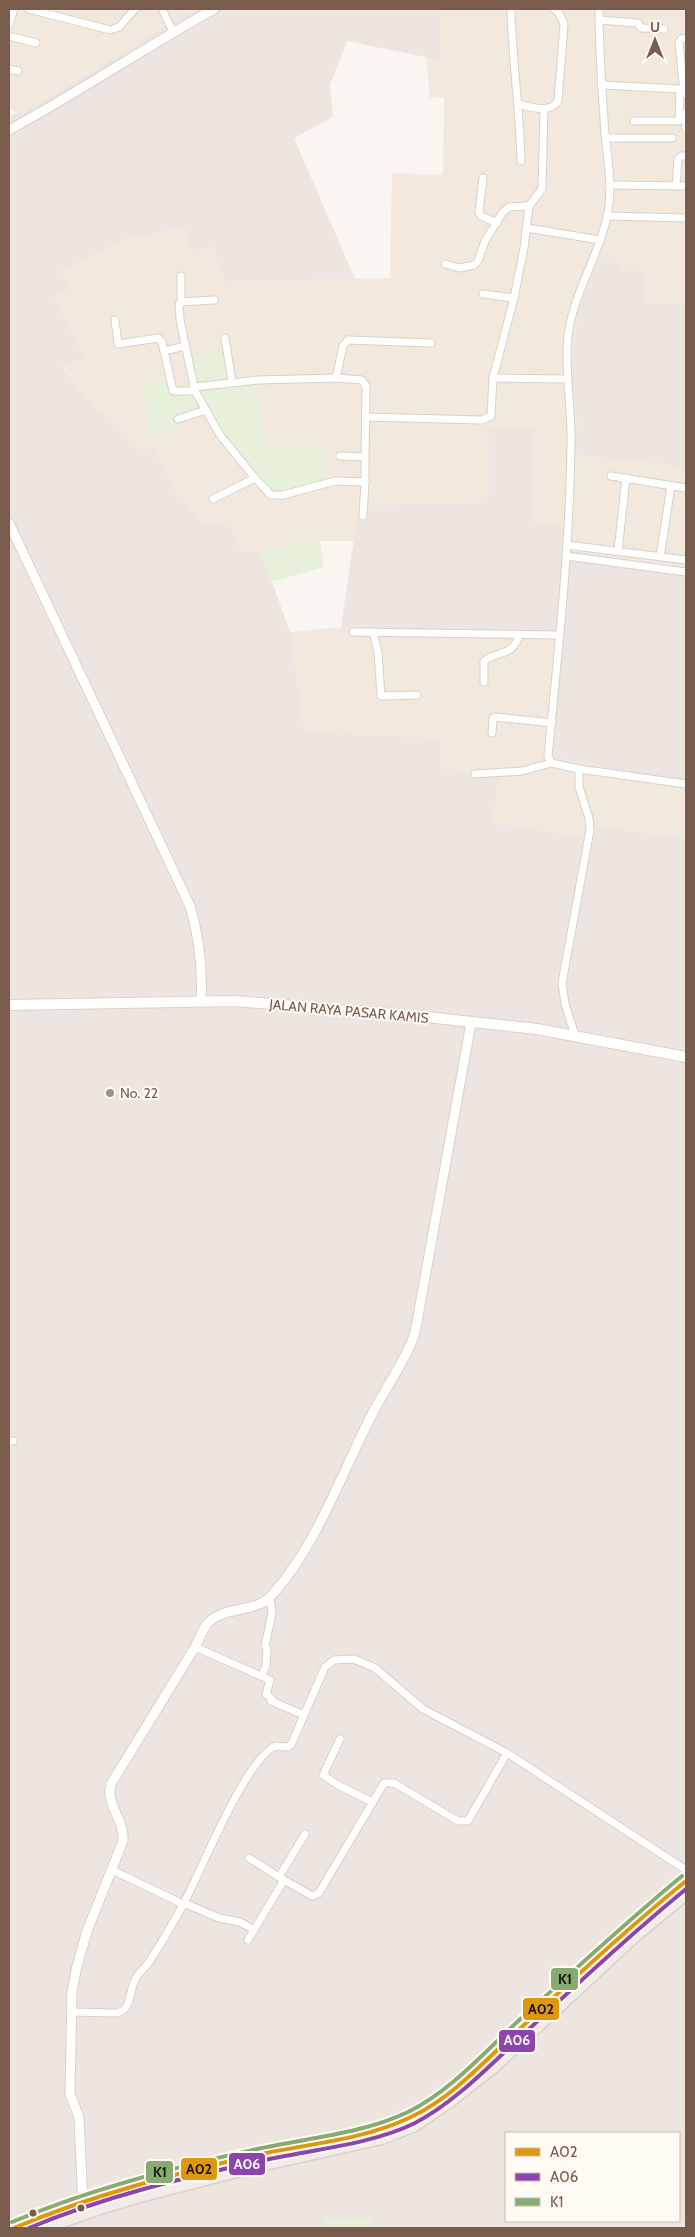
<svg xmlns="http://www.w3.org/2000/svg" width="695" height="2237" font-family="Cabin,sans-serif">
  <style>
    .residential { fill: #f2e8de }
    .industrial { fill: #ede5e0; fill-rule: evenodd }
    .green { fill: #e7f0db }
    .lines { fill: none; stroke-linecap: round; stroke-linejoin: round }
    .minor-casing { stroke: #d7d1cb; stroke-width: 9 }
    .tertiary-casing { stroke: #d7d1cb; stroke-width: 11 }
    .secondary-casing { stroke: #d9d2cb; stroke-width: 12 }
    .trunk-casing { stroke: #dad1cc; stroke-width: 14 }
    .minor { stroke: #fefefd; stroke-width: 7 }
    .tertiary { stroke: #fefefd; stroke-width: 9 }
    .secondary { stroke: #fefefd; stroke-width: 10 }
    .trunk { stroke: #f2ece8; stroke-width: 11 }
    .bus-1-casing { stroke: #fffaf3; stroke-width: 8 }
    .bus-2-casing { stroke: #fffaf3; stroke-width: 8 }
    .bus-3-casing { stroke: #fffaf3; stroke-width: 8 }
    .bus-1 { stroke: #de970f; stroke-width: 4 }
    .bus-2 { stroke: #8e44ad; stroke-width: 4 }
    .bus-3 { stroke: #86ac72; stroke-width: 4 }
    .poi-dot { fill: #a69286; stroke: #fffaf3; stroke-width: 2 }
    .bus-dot { fill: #7a5c4d; stroke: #fffaf3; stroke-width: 2 }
    .labels { text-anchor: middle; stroke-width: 4; stroke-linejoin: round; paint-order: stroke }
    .street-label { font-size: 14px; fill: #7a5c4d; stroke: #fffaf3 }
    .poi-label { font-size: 14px; fill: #7a5c4d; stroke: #fffaf3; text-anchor: start }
    .line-badge { stroke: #fffaf3; stroke-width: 2 }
    .badge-label { font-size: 14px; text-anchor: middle; font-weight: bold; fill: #fff }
    .pale-badge-label { font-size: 14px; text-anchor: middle; font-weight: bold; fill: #111 }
  </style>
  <rect width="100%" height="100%" fill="#f9f5f0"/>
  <g class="residential">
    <polygon points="9,9 191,9 54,93 16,113 9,108"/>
    <polygon points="440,9 686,9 686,568 572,551 533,525 534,428 489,427 488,502 360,505 354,541 320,541 261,551 241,550 229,521 201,522 177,492 152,447 141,451 109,416 94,407 63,366 85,357 55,296 71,289 62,270 132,237 188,228 212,246 224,282 390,278 392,173 443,175 444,98 430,98 426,57 440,60"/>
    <polygon points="341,627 564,633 552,757 686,783 686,839 585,824 585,837 492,823 441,768 440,738 305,732 290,632"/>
  </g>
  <g class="industrial">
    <path d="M 191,9 L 440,9 L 440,60 L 347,41 L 330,85 L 333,117 L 294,138 L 355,279 L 224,282 L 212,246 L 190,251 L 188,228 L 132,237 L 62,270 L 71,289 L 55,296 L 85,357 L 63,367 L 94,407 L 109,416 L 141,450 L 152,447 L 177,492 L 201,522 L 229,521 L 241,550 L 261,551 L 290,632 L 305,732 L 441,738 L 441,768 L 498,775 L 493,823 L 585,837 L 585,824 L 686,839 L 686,2228 L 9,2228 L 9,117 L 55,93 ZM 506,2133 L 679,2133 L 679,2221 L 506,2221 Z"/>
    <polygon points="605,254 614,256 620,270 646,271 644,302 686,305 686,469 660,463 575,455 577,419 571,366 578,312 592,273"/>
    <polygon points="489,427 534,428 534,525 569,526 572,551 686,568 686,783 551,757 563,633 341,627 359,505 488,502"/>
  </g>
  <g class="green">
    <polygon points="224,351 225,381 255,379 267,447 327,449 327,478 271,498 260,477 235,456 200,410 175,417 180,428 149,436 143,386 166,382 171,398 194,394 188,359"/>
    <polygon points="320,541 324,567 271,582 261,551"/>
    <rect x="324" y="2219" width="48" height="9"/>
  </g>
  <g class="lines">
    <g class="minor-casing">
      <g id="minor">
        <polyline points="29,9 110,30 119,27 135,9"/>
        <polyline points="162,9 173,32"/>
        <path d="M 511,9 C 512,60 520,110 521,161"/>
        <polyline points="599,20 638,23 641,28 664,29"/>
        <polyline points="9,25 14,9"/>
        <polyline points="9,36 36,43"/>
        <polyline points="9,69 18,71"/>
        <polyline points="601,85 680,89 679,121 634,121"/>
        <polyline points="684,94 679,43 681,39 686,38"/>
        <path d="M 518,104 C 530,107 550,114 558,101 L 564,24 L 559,13 L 554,9"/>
        <polyline points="685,113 686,129"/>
        <polyline points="606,138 672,138"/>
        <polyline points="483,178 479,212 481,216 497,223"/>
        <polyline points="609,185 686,186"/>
        <polyline points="676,186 678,159 681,156 686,156"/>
        <polyline points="607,216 686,218"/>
        <polyline points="527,228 600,240"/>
        <polyline points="445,264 459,268 474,265 478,261 485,241 502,213 509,207 529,206"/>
        <polyline points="181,276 181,302"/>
        <polyline points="483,294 514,298"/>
        <polyline points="115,320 118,344 158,338 162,342 173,391 195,391 180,320 179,304 181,302 214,300"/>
        <polyline points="225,338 232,382"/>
        <polyline points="164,351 185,346"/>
        <polyline points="336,378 343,346 348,340 431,343"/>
        <polyline points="493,378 567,379"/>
        <polyline points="194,387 258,380 336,378 362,380 366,386 365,457 340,456"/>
        <polyline points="195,391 220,435 255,478 271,495 283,495 335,481 365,482 365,457"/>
        <polyline points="366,417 482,420 491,416 493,378 514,298 524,248 529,206 542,189 544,109"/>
        <polyline points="178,419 206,410"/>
        <polyline points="611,476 686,488"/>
        <polyline points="213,499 255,478"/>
        <polyline points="363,516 365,482"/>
        <polyline points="567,545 686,560"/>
        <polyline points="618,551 626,478"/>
        <polyline points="566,556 686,572"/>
        <polyline points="660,557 671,486"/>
        <polyline points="353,632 560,635"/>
        <polyline points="373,632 378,652 381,696 417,695"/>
        <path d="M 484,682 L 484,661 C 500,649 512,658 520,634"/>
        <polyline points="492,733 493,718 496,717 552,723"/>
        <polyline points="579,769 686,784"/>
        <polyline points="475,774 522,771 551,763"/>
        <path d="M 575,1035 L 565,1004 L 562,983 L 590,830 L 589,818 L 579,787 L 579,769 L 551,763 L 548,756 C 558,652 570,547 571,442 C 572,406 564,371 568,336 C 573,294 598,258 607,217 C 613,190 608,161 605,134 C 602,92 599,50 599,9"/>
        <polyline points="9,1441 13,1441"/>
        <polyline points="195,1647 270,1680 266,1694 272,1699 271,1701 304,1715"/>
        <polyline points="262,1675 266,1666 267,1648 265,1646 272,1613 270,1597"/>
        <polyline points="340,1739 323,1775 338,1785 372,1802"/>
        <polyline points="249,1858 282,1879"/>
        <polyline points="112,1870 183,1904"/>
        <polyline points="279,1877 305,1834"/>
        <polyline points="184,1903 219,1918 240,1922 254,1930"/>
        <polyline points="248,1940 284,1880 312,1896 319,1893 384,1783 394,1783 458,1821 468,1821 507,1753"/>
        <path d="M 71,2012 L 116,2013 C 132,2011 129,1991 135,1980 C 138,1973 145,1968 149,1962 C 162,1943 173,1923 184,1903 C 202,1869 244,1762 275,1746 L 287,1747 L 291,1745 L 325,1667 L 334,1660 L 354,1659 L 375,1668 L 423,1709 L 507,1753 L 686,1870"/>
      </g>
    </g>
    <g class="tertiary-casing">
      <g id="tertiary">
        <path d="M 9,130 C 79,92 144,48 214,9"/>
        <path d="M 9,523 L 190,906 C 199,937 203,967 201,1000"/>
        <path d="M 83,2206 L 79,2117 L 70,2094 L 72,1992 L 76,1970 L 87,1931 L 123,1841 C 125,1820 105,1805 111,1784 L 195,1647 C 199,1640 202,1630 207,1624 C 223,1605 256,1614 272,1595 C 319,1543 343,1468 376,1407 C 389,1382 406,1360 415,1333 L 471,1023"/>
      </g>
    </g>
    <g class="secondary-casing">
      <polyline id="secondary" points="9,1005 235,1001 417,1016 537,1029 686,1057"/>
    </g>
    <g class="trunk-casing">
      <g id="trunk">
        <polyline points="14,2228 59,2209 139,2184 257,2155 379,2130 412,2117 442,2098 477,2068 626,1930 686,1881"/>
        <polyline points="44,2228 98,2209 138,2197 258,2166 380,2139 414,2126 448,2103 495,2066 635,1936 686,1894"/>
      </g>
    </g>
    <use href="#minor" class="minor"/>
    <use href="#tertiary" class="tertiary"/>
    <use href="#secondary" class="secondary"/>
    <use href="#trunk" class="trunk"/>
    <g class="bus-1-casing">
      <path id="bus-1" d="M 14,2228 C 92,2195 174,2174 256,2155 C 307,2144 364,2140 411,2117 C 454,2097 488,2057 523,2026 C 576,1976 629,1927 686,1881"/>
    </g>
    <g class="bus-2-casing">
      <path id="bus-2" d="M 29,2228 C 103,2197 182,2178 260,2161 C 308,2150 371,2145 415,2123 C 457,2101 492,2063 527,2031 C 579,1982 631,1934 686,1889"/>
    </g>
    <g class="bus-3-casing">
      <path id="bus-3" d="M 12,2222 C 90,2189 174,2167 257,2149 C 307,2138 362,2134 408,2112 C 449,2092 483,2054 516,2023 C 571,1973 625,1923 682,1876"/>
    </g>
    <use href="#bus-1" class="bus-1"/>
    <use href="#bus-2" class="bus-2"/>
    <use href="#bus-3" class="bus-3"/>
  </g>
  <circle class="poi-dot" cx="110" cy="1093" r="5"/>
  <g class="bus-dot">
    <circle cx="81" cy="2208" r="4.5"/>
    <circle cx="33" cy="2213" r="4.5"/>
  </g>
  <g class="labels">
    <g class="street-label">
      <text transform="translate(349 1011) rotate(5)" y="5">JALAN RAYA PASAR KAMIS</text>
    </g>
    <g class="poi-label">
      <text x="120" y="1098">No. 22</text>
    </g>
  </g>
  <g class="line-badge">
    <rect x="550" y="1967" width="29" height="24" rx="5" fill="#86ac72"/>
    <rect x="522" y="1997" width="38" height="24" rx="5" fill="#de970f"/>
    <rect x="498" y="2029" width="38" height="24" rx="5" fill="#8e44ad"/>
    <rect x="228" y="2152" width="38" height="24" rx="5" fill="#8e44ad"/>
    <rect x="180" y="2157" width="38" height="24" rx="5" fill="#de970f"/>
    <rect x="145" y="2160" width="29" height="24" rx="5" fill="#86ac72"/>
  </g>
  <g class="badge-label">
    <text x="517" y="2045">A06</text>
    <text x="247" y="2169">A06</text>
  </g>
  <g class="pale-badge-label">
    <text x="565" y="1984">K1</text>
    <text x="541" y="2014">A02</text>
    <text x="199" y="2174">A02</text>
    <text x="160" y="2177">K1</text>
  </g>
  <rect width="695" height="2237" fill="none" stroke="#7a5c4d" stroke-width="20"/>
  <rect x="505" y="2132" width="175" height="90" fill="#fffaf3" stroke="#cabbb1"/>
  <rect x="515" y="2148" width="25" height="8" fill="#de970f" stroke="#cabbb1"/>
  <text x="550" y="2157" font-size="15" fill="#7a5c4d">A02</text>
  <rect x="515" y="2173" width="25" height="8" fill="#8e44ad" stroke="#cabbb1"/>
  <text x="550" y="2182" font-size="15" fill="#7a5c4d">A06</text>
  <rect x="515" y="2198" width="25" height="8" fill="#86ac72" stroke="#cabbb1"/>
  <text x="550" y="2207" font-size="15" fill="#7a5c4d">K1</text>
  <g transform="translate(655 40)" stroke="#fffaf3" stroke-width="4" paint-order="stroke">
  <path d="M0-4L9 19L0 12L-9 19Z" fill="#7a5c4d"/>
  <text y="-8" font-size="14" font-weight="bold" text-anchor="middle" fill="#7a5c4d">U</text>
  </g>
</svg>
